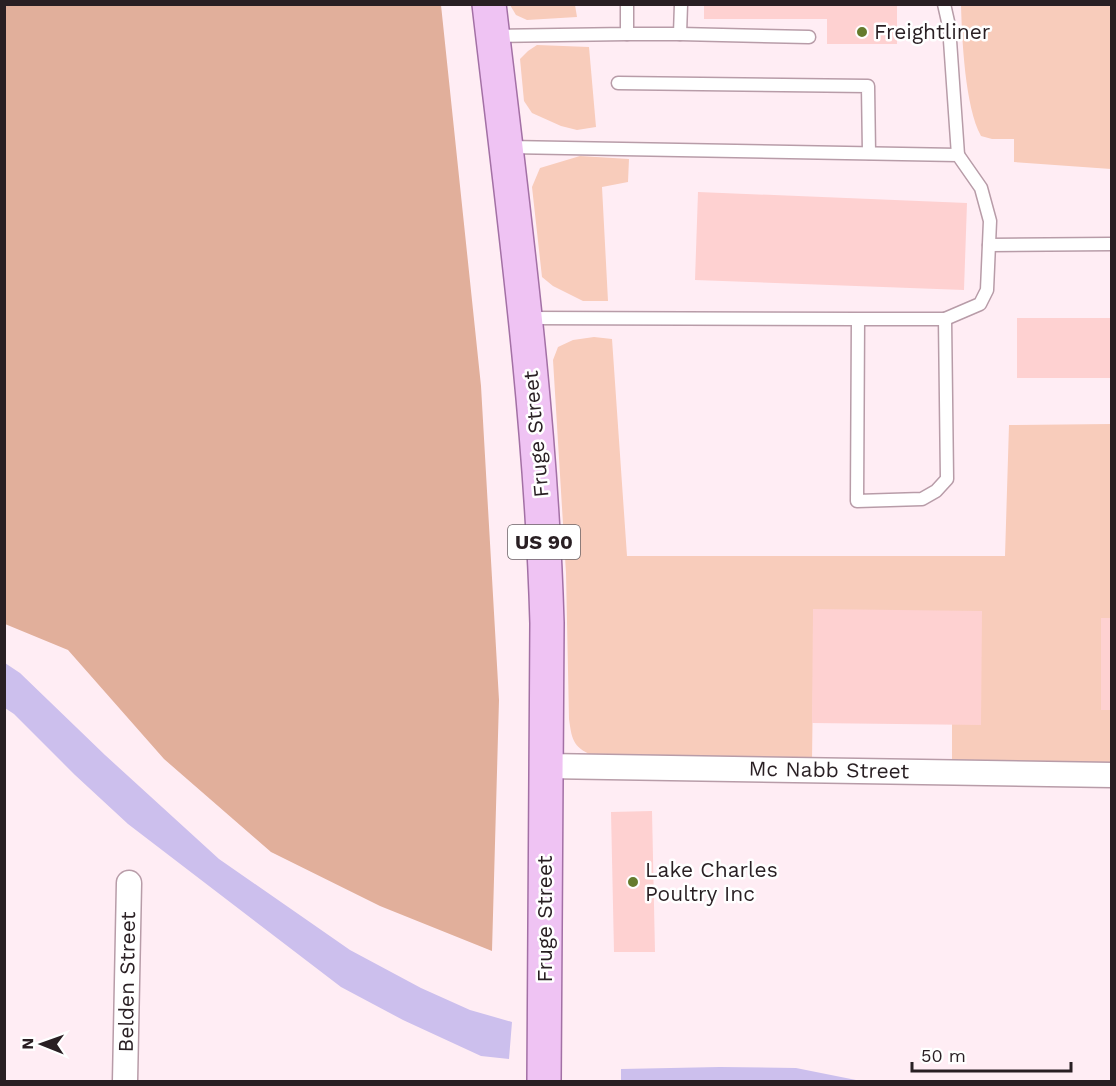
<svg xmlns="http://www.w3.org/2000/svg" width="1116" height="1086" font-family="'Work Sans',sans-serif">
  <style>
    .green { fill: #f8ccbb }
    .forest { fill: #e1af9b }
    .water { fill: #ccbfed }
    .building { fill: #fed1d1 }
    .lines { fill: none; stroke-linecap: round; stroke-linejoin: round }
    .service-casing { stroke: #b89ca8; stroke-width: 15 }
    .minor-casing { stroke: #b89ca8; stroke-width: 27 }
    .primary-casing { stroke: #a370a5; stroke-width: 36 }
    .service { stroke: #fff; stroke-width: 12 }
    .minor { stroke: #fff; stroke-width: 24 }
    .primary { stroke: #efc3f3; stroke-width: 33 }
    .poi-dot { fill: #657b2d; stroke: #fff; stroke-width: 2 }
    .labels { text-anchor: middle; stroke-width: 5; stroke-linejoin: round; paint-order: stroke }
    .shield { fill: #fff; stroke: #696265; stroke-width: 1.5 }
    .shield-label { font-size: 20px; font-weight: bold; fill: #291f23 }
    .poi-label { font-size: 21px; fill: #291f23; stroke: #fff; text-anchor: start }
    .street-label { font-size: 21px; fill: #291f23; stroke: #fff }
  </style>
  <rect width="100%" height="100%" fill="#ffedf4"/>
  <g class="green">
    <polygon points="510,5 575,5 577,17 527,20 516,15"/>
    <path d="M 961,5 L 1111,5 L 1111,169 L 1014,162 L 1014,139 L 992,139 L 981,136 C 965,107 962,39 961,5 Z"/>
    <polygon points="537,45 589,47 596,127 577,130 561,126 532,113 524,101 520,59 528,51"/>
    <polygon points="580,156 629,159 628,182 602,187 608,301 583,301 553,286 542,277 532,187 540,168"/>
    <path d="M 594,337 L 612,339 L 627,556 L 1005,556 L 1009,425 L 1111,424 L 1111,618 L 1101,618 L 1101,710 L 1111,710 L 1111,764 L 952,763 L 952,724 L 814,609 L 812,760 L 596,757 C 574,748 572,742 569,719 L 566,573 L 553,360 L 558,347 L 573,340 Z"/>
  </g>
  <polygon class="forest" points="4,5 441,5 481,386 499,700 492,951 380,906 271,852 164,759 68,650 5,624"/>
  <g class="water">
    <polygon points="5,663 20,673 105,755 219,859 350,950 421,988 470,1010 512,1022 509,1059 481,1056 403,1020 341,987 128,824 75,775 14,714 5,708"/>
    <polygon points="720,1067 796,1068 861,1081 621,1081 621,1069"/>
  </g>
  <g class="building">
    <polygon points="704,4 897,4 897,44 827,44 827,19 704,19"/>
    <polygon points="698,192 967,203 964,290 695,280"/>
    <rect x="1017" y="318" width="95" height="60"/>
    <polygon points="813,609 982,611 981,725 812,723"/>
    <rect x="1101" y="618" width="11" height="92"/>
    <polygon points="652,811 655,952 614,952 611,812"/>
  </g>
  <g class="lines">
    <g class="service-casing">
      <g id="service">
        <polyline points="944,4 949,26 958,155"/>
        <polyline points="627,34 680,34 681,4"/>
        <polyline points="680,34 809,37"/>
        <polyline points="494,36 627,34 627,4"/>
        <polyline points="618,83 868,86 869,153"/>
        <polyline points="509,147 958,155 981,188 990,221 987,290 980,304 945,319"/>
        <polyline points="989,245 1112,244"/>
        <polyline points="526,318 858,319 857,501 922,499 936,491 947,479 945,319 858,319"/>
      </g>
    </g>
    <g class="minor-casing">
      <g id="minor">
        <polyline points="546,766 1112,775"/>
        <polyline points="125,1082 129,883"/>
      </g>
    </g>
    <g class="primary-casing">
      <path id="primary" d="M 489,4 C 513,210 541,416 547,623 L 544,1082"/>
    </g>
    <use href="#service" class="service"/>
    <use href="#minor" class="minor"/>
    <use href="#primary" class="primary"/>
  </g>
  <g class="poi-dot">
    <circle cx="862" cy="32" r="6"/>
    <circle cx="633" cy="882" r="6"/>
  </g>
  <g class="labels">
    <rect class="shield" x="508" y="525" width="72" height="34" rx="4.5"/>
    <g class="shield-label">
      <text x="544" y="549">US 90</text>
    </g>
    <g class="poi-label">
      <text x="874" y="39">Freightliner</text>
      <text x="645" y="877">Lake Charles<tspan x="645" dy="24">Poultry Inc</tspan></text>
    </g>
    <g class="street-label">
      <text transform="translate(536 434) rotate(-95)" y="7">Fruge Street</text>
      <text transform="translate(829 770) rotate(1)" y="7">Mc Nabb Street</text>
      <text transform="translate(545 919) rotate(-90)" y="7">Fruge Street</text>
      <text transform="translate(127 982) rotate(-89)" y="7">Belden Street</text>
    </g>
  </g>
  <rect width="1116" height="1086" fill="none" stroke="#291f23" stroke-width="12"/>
  <g transform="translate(42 1044) rotate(271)" stroke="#ffffff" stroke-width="4.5" paint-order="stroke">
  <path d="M0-4.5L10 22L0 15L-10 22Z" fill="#291f23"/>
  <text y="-9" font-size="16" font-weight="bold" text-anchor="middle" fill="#291f23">N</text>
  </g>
  <path d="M912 1062v9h159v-9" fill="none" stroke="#291f23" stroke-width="3"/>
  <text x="921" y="1062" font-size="18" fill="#291f23" stroke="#ffffff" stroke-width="4.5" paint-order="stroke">50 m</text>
</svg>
